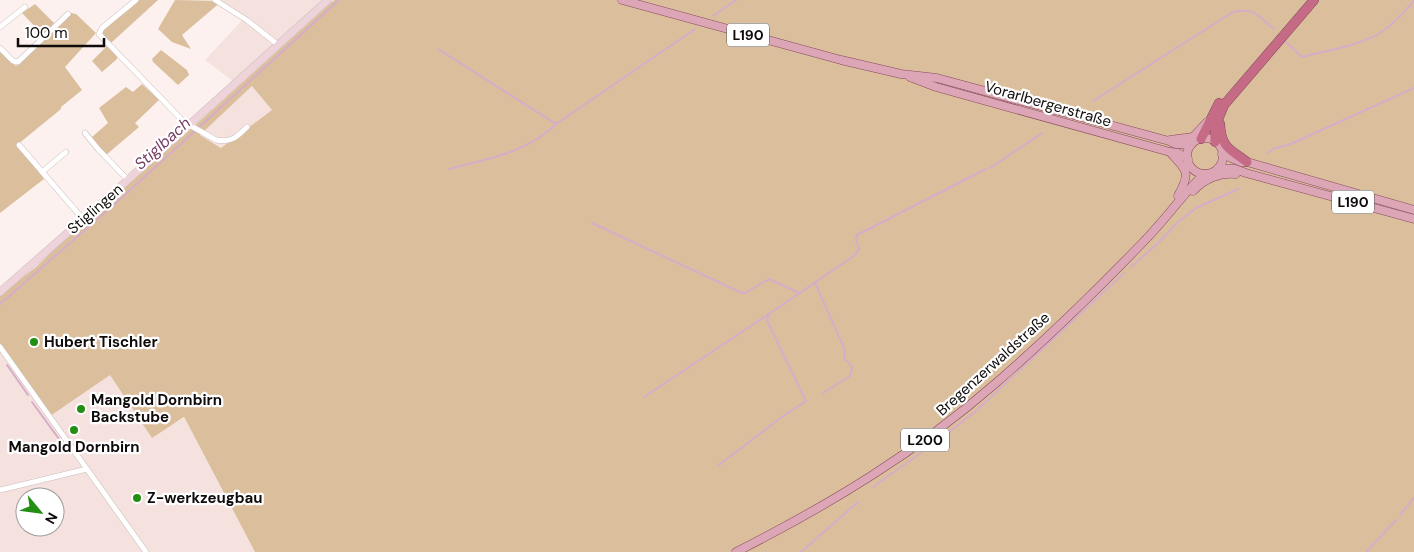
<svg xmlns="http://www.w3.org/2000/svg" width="1414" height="552" font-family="'DM Sans',sans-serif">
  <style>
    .built { fill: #f5e1de; fill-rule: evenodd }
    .green { fill: #dbbf9d; fill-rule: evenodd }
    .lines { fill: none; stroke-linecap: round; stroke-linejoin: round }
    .stream { stroke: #d7acc8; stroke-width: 2 }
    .minor-casing { stroke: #cabebd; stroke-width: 6 }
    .secondary-casing { stroke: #cabebd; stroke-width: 8 }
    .primary-casing { stroke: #85495a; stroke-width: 9 }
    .motorway-casing { stroke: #85495a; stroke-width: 10 }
    .minor { stroke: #fff; stroke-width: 5 }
    .secondary { stroke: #eed3da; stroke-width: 7 }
    .primary { stroke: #dca6b6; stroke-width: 8 }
    .motorway { stroke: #c56b85; stroke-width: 9 }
    .poi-dot { fill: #228e13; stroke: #fff; stroke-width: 2 }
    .labels { text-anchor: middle; stroke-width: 4.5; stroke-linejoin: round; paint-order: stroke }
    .shield { fill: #fff; stroke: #575454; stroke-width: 1 }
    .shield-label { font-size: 14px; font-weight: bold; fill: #0f0b0a }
    .street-label { font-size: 15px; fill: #0f0b0a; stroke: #fff }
    .poi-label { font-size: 15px; font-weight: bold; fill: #0f0b0a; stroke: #fff; text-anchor: start }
    .water-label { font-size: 16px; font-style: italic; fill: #743d64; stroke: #fff }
  </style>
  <rect width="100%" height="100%" fill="#fdf1ef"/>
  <g class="built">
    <polygon points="219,0 323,0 233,81 205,60 245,17"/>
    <polygon points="252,86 272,110 222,148 200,135"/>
    <path d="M 0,346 L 110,374 L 152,437 L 184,418 L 255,552 L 0,552 ZM 25,497 L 55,497 L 55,527 L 25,527 Z"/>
  </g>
  <g class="green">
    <polygon points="139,0 158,0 111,43 102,33 104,29"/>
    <polygon points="175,0 222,1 182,35 191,49 172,42 158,29"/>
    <path d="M 334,0 L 1414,0 L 1414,552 L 255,552 L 184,417 L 152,438 L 110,375 L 50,416 L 0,346 L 0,295 L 36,267 L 82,222 L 182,137 ZM 252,86 L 272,110 L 221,148 L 200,135 Z"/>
    <polygon points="35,4 55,24 43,35 22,13"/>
    <polygon points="71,13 76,14 96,33 65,67 82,90 61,107 61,109 17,145 44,179 0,213 0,52 16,66"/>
    <polygon points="107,46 117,55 117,59 102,72 92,61"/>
    <polygon points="161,50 187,70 189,75 178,85 153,62 152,59"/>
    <polygon points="142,84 159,100 135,123 139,127 106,155 92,137 108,123 99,108 126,87 133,92"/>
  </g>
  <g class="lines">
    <g class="stream">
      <polyline points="713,16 736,0"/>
      <path d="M 1286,42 L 1302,57 C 1325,51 1361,45 1380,33 C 1393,25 1404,12 1414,1"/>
      <polyline points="438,49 556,124 695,29"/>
      <path d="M 1093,101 L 1233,12 C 1254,7 1258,16 1274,29"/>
      <polyline points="1268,153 1273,149 1293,143 1414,88"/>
      <polyline points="990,168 1042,133"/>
      <path d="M 449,169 C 487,159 526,153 555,125"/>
      <polyline points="592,223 742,293 745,293 769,279 799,293"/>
      <polyline points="1131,267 1158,243 1179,221 1196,208 1238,189"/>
      <polyline points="815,283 845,350 844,359 848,362 852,367 850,376 823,393"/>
      <polyline points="0,304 117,202 339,0"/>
      <polyline points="7,365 28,395"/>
      <polyline points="644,397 769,314"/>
      <polyline points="32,402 67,450"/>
      <polyline points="719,465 779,419 806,401 771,329 767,320 769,314 851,258 859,250 856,240 857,235 986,169"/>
      <polyline points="873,487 932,445 976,411 1124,273"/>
      <polyline points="1400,515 1414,498"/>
      <polyline points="801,552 858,502"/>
      <polyline points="1366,552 1396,520"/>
    </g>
    <g class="minor-casing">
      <g id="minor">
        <path d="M 136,0 L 102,28 L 99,34 L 184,122 L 216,140 C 231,143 237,137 247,127"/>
        <polyline points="215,0 248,21 277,44"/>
        <polyline points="0,27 25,7"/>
        <polyline points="0,48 13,61 18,62 68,14"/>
        <polyline points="85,133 98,149 128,180"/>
        <polyline points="19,145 83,219"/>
        <polyline points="42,172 66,152"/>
        <polyline points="0,347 146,552"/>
        <polyline points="0,490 87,469"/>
      </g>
    </g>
    <g class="secondary-casing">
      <polyline id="secondary" points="0,292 121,186 328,0"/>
    </g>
    <g class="primary-casing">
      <g id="primary">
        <polyline points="622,0 841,60 901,74 937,78 1169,141 1176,144 1191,145"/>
        <polyline points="910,77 936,87 1170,152 1178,153 1188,159"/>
        <circle cx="1205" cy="156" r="18"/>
        <polyline points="1170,140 1193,137 1207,122"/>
        <path d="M 1170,152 C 1186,171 1192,170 1178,196"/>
        <polyline points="1222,154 1241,162 1247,162 1414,210"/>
        <polyline points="1218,168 1235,169 1246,173 1414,219"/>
        <path d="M 1193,191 C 1204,179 1220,172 1236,174"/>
        <path d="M 736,552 C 829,505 917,452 996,383 C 1049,337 1100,287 1149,236 C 1168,216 1184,193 1204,174"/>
      </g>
    </g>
    <g class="motorway-casing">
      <g id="motorway">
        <path d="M 1220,124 C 1221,148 1230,149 1247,162"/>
        <polyline points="1201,139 1219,103"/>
        <polyline points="1215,142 1215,127 1224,105 1314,0"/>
      </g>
    </g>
    <use href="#minor" class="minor"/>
    <use href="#secondary" class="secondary"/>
    <use href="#primary" class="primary"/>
    <use href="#motorway" class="motorway"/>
  </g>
  <g class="poi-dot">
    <circle cx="34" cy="342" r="5"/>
    <circle cx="81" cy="409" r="5"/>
    <circle cx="74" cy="430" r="5"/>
    <circle cx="137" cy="498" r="5"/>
  </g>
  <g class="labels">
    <g class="shield">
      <rect x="727" y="23.5" width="42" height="23" rx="4"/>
      <rect x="1332" y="190.5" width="42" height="23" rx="4"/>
      <rect x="901" y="428.5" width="48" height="23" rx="4"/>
    </g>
    <g class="shield-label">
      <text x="748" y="40">L190</text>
      <text x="1353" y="207">L190</text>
      <text x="925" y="445">L200</text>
    </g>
    <g class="street-label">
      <text transform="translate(1048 104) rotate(16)" y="5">Vorarlbergerstraße</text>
      <text transform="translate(95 209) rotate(-41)" y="5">Stiglingen</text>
      <text transform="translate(993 364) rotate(-42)" y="5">Bregenzerwaldstraße</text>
    </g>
    <g class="poi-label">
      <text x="44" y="347">Hubert Tischler</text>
      <text x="91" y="405">Mangold Dornbirn<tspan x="91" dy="17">Backstube</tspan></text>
      <text x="74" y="452" text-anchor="middle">Mangold Dornbirn</text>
      <text x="147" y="503">Z-werkzeugbau</text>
    </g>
    <g class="water-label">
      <text transform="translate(162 143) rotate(-42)" y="6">Stiglbach</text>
    </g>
  </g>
  <g transform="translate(40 512) rotate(119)"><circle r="24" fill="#ffffff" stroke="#9f9d9d"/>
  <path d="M0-4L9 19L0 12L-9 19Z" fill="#228e13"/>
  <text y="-8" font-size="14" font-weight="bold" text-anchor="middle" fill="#0f0b0a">N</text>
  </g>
  <path d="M18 38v8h86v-8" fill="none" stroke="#0f0b0a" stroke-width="2.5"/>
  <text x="25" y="38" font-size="15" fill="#0f0b0a" stroke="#ffffff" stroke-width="4" paint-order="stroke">100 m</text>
</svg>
